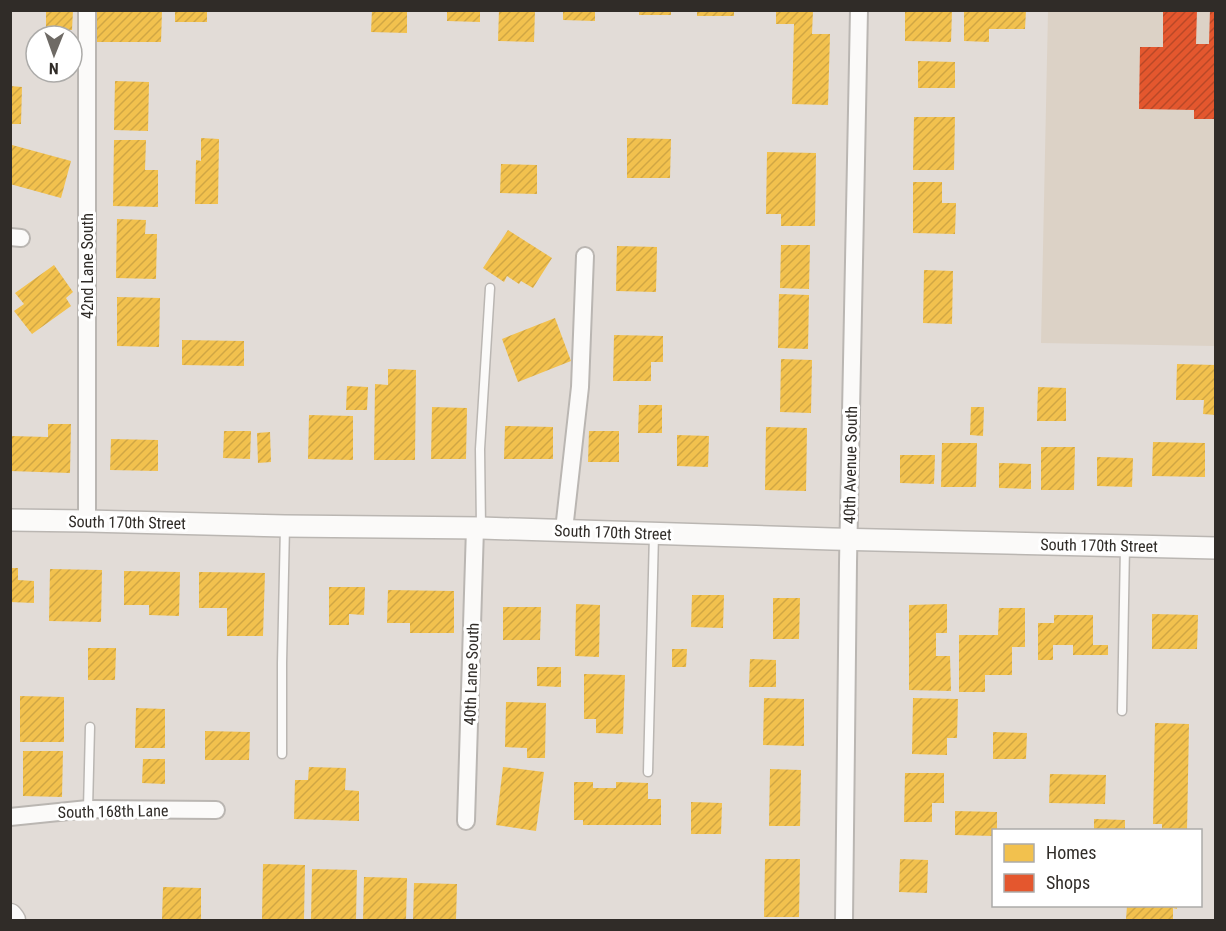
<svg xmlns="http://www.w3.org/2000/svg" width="1226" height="931" font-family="'Roboto Condensed',sans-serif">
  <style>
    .built { fill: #dcd2c6 }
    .homes { fill: url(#homes-hatch) }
    .shops { fill: url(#shops-hatch) }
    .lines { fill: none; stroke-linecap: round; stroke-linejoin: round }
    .service-casing { stroke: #bab6b2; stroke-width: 11 }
    .minor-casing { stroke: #bab6b2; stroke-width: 20 }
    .tertiary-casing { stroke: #bab6b2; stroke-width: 24 }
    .secondary-casing { stroke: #bab6b2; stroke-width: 27 }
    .service { stroke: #fbfaf9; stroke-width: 8 }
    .minor { stroke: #fbfaf9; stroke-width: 16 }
    .tertiary { stroke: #fbfaf9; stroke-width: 21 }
    .secondary { stroke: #fbfaf9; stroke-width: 24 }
    .labels { text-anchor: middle; stroke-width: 6; stroke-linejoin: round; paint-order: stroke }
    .street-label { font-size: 16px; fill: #302c28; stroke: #fff }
  </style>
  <defs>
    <pattern id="homes-hatch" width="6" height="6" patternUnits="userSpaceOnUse" patternTransform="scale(1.5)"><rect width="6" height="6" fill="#f2c14e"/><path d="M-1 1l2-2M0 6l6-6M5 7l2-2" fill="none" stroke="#d0a644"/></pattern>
    <pattern id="shops-hatch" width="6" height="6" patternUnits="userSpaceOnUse" patternTransform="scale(1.5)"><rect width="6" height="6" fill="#e4572e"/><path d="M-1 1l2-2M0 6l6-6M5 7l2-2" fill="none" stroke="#b94827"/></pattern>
  </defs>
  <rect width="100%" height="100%" fill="#e2dcd7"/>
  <polygon class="built" points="1048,11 1215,11 1215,346 1041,343"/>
  <g class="homes">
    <polygon points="46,10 73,10 72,30 46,29"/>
    <polygon points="95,10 162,10 161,42 94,42"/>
    <rect x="175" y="10" width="32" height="12"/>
    <polygon points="372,10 407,10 407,33 371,32"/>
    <polygon points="447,10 480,10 480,22 447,21"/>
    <polygon points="499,10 535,10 534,42 498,41"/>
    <polygon points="563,10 595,10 595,21 563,20"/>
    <rect x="639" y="10" width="32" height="5"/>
    <rect x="697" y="10" width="37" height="6"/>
    <polygon points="776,10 813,10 812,34 830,34 828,105 792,104 794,24 776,24"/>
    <polygon points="905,10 952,10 951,42 905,41"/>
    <polygon points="964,10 1026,10 1025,29 989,29 989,42 964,41"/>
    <polygon points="918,61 955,62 955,88 918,88"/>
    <polygon points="115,81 149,82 148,131 114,130"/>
    <polygon points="10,86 22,87 21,124 10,124"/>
    <polygon points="914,117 955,117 954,170 913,170"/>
    <polygon points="201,138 219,139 218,204 195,204 196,160 201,161"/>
    <polygon points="627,138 671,139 670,178 627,178"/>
    <polygon points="114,140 146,140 145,170 158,170 158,207 113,206"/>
    <polygon points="12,145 71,161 61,198 10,184 10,149"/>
    <polygon points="767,152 816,153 815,226 781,226 781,214 766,214"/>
    <polygon points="501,164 537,165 537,194 500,193"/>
    <polygon points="913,182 942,182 942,203 956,203 955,234 913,233"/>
    <polygon points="117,219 146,220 145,234 157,234 156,279 116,278"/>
    <polygon points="508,230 552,258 533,288 521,281 519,284 507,276 504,282 483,268"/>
    <polygon points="781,245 810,245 809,289 780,288"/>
    <polygon points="617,246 657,247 656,292 616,291"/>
    <polygon points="54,265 73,292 66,298 71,306 32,334 14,311 24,304 15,293"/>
    <polygon points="924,270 953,271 952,324 923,323"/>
    <polygon points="779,294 809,295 808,349 778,348"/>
    <polygon points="117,297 160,298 159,347 117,346"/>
    <polygon points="555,318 571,361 518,382 502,339"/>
    <polygon points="614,335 663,336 663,362 651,362 651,381 613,381"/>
    <polygon points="182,340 244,341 244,366 182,365"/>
    <polygon points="781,359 812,360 811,413 780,412"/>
    <polygon points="1177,364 1216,365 1216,415 1203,414 1204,400 1176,400"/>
    <polygon points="388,369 416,370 415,460 374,460 375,384 388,385"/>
    <polygon points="347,386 368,387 367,410 346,410"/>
    <polygon points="1038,387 1066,388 1066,421 1037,421"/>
    <polygon points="639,405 662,405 662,433 638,433"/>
    <polygon points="432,407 467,408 466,459 431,459"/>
    <polygon points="971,407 984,407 983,436 970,435"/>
    <polygon points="309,415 353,416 353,460 308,459"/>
    <polygon points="48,424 71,424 70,473 10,471 10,436 48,437"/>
    <polygon points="505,426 553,427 553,459 504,459"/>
    <polygon points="766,427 807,428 806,491 765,490"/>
    <polygon points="224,431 251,431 250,459 223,458"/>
    <polygon points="589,431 619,431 619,462 588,462"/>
    <polygon points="270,432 271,462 258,463 257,433"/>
    <polygon points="677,435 709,436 708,467 677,466"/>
    <polygon points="111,439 158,440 158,471 110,470"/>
    <polygon points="1153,442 1205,443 1205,477 1152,476"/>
    <polygon points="942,443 977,443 976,487 941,487"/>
    <polygon points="1041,447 1075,447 1074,490 1041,490"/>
    <polygon points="900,455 935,455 934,484 900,483"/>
    <polygon points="1097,457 1133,458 1132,487 1097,486"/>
    <polygon points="999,463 1031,464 1031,489 999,488"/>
    <polygon points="10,568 18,568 18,580 34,581 34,603 10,602"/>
    <polygon points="50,569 102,570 101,622 49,621"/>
    <polygon points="124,571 180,572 179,616 149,615 149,605 124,605"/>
    <polygon points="199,572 265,573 263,636 227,636 227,608 199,608"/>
    <polygon points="329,587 365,587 364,615 349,614 349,625 329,625"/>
    <polygon points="388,590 454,591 454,633 410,633 410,623 387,623"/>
    <polygon points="692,595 724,595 723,628 691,627"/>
    <polygon points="773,598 800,598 799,639 773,639"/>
    <polygon points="576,604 600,605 599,657 575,656"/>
    <polygon points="947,604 947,633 936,633 936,656 950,656 951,691 909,690 909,605"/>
    <polygon points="503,607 541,607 540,640 503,640"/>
    <polygon points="999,608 1025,608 1025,647 1012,647 1012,675 985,675 985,692 959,692 959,635 998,635"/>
    <polygon points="1152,614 1198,615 1197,649 1152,649"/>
    <polygon points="1054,615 1093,615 1093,645 1108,645 1108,655 1073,655 1073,645 1053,645 1053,660 1038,660 1038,623 1054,623"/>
    <polygon points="88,648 116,648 115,680 88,680"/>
    <polygon points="672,649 687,649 686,667 672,667"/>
    <polygon points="750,659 776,660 776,687 749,687"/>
    <polygon points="537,667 561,667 561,687 537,686"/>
    <polygon points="584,674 625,675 623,734 596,733 596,719 584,719"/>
    <polygon points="20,696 64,697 64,742 20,742"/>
    <polygon points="764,698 804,699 804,746 763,745"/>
    <polygon points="913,698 958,699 957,738 947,738 947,755 912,754"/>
    <polygon points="506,702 546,703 545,758 527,758 527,748 505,747"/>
    <polygon points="136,708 165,709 165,748 135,748"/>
    <polygon points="1155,723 1189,724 1187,830 1162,830 1162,824 1153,824"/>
    <polygon points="205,731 250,732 249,760 205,760"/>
    <polygon points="993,732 1027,733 1026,759 993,759"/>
    <polygon points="23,751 63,751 62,797 23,796"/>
    <polygon points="143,759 165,759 165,784 142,783"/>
    <polygon points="309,767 346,768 345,790 359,791 359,821 294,819 295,780 308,780"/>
    <polygon points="503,767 544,772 536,831 496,825"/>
    <polygon points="770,769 801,770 800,826 769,826"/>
    <polygon points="905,773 944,773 944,803 932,803 932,822 904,822"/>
    <polygon points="1050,774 1106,775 1105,804 1049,803"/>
    <polygon points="574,782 593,782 593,788 616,788 616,782 648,783 648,799 661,799 661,825 583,825 583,820 574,820"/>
    <polygon points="691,802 722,803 721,834 691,834"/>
    <polygon points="955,811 997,812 997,830 994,830 994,836 955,835"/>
    <polygon points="1094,819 1125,820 1125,830 1094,830"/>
    <polygon points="765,859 800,859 799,917 764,917"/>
    <polygon points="900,859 928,860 927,893 899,892"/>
    <polygon points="263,864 305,865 304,920 262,919"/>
    <polygon points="312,869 357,870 356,920 311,919"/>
    <polygon points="364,877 407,878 406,920 363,920"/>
    <polygon points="414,883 457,884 456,920 413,920"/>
    <polygon points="163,887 201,888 201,920 162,920"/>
    <polygon points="1127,906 1177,906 1177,909 1173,908 1173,920 1126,919"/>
  </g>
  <polygon class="shops" points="1163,10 1197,10 1196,44 1209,44 1210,10 1216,10 1216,119 1194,119 1194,110 1139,109 1140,47 1163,47"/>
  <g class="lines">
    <g class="service-casing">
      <g id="service">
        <polyline points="481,528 480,449 490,288"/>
        <polyline points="1122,711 1125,546"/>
        <polyline points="282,754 282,663 285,526"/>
        <polyline points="648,772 654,534"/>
        <polyline points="88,809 90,727"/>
      </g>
    </g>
    <g class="minor-casing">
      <g id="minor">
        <polyline points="10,237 21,238"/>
        <polyline points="87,521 87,10"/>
        <polyline points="564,530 580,387 585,256"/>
        <polyline points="10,817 88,809 216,810"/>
        <polyline points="466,821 475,528"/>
        <polyline points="844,920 848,563 859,10"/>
      </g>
    </g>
    <g class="tertiary-casing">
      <polyline id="tertiary" points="10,520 87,521 285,526 481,528 832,539 1216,548"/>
    </g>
    <g class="secondary-casing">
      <polyline id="secondary" points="10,916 13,920"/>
    </g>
    <use href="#service" class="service"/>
    <use href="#minor" class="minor"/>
    <use href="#tertiary" class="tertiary"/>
    <use href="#secondary" class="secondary"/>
  </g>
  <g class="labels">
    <g class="street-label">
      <text transform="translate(87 266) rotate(-90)" y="6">42nd Lane South</text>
      <text transform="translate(850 465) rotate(-89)" y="6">40th Avenue South</text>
      <text transform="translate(127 522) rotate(1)" y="6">South 170th Street</text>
      <text transform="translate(613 532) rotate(2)" y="6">South 170th Street</text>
      <text transform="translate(1099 545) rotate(1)" y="6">South 170th Street</text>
      <text transform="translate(471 674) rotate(-88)" y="6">40th Lane South</text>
      <text transform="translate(113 811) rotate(-1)" y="6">South 168th Lane</text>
    </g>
  </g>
  <rect width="1226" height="931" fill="none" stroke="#302c28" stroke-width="24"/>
  <rect x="992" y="829" width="210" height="78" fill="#ffffff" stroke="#acaba9" stroke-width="1.5"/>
  <rect x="1004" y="844" width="30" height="18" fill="#f2c14e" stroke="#acaba9" stroke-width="1.5"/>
  <text x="1046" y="859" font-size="18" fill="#302c28">Homes</text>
  <rect x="1004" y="874" width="30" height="18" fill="#e4572e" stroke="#acaba9" stroke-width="1.5"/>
  <text x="1046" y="889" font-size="18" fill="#302c28">Shops</text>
  <g transform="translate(54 54) rotate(181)"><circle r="28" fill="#ffffff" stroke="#acaba9" stroke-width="1.5"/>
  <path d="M0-4.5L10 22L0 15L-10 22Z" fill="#6e6a65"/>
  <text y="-9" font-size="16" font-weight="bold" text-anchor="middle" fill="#302c28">N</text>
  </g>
</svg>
